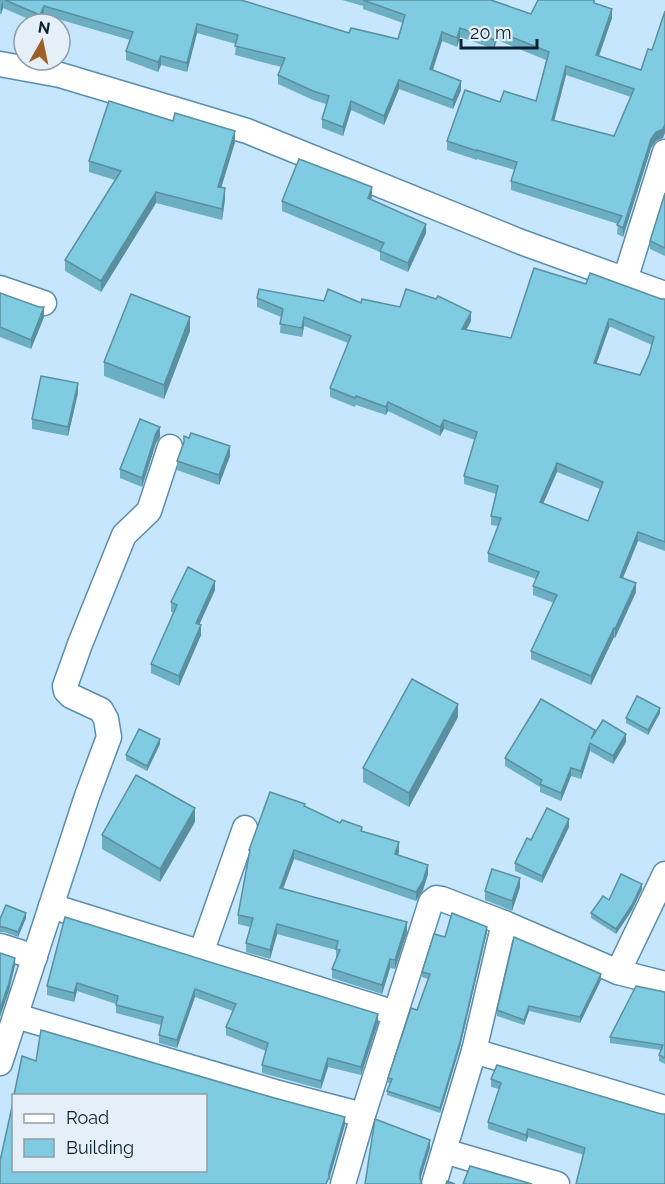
<svg xmlns="http://www.w3.org/2000/svg" width="665" height="1184" font-family="Raleway,sans-serif">
  <style>
    .lines { fill: none; stroke-linecap: round; stroke-linejoin: round }
    .minor-casing { stroke: #598daf; stroke-width: 27 }
    .minor { stroke: #fff; stroke-width: 24 }
    .wall { fill: #6dafc2; fill-rule: evenodd }
    .shaded-wall { fill: #598f9e }
    .building { fill: #7fcce2; stroke: #598f9e; stroke-width: 1.5; fill-rule: evenodd }
  </style>
  <rect width="100%" height="100%" fill="#c5e6fc"/>
  <g class="lines">
    <g class="minor-casing">
      <g id="minor">
        <polyline points="0,64 60,75 247,131 521,242 665,294"/>
        <polyline points="625,280 665,152"/>
        <polyline points="0,288 44,303"/>
        <polyline points="51,906 395,1013"/>
        <polyline points="0,946 35,957"/>
        <polyline points="201,953 245,828"/>
        <polyline points="618,972 665,984"/>
        <polyline points="16,1016 275,1092 363,1115"/>
        <polyline points="474,1051 665,1108"/>
        <polyline points="0,1063 87,796 109,737 106,719 101,710 71,696 66,691 65,686 80,644 124,535 149,511 170,447"/>
        <polyline points="444,1151 557,1184"/>
        <polyline points="343,1184 363,1115 431,902 436,898 442,899 504,923"/>
        <polyline points="434,1184 474,1051 504,923 618,972 665,874"/>
      </g>
    </g>
    <use href="#minor" class="minor"/>
  </g>
  <g class="wall">
    <path d="M 0,0 L 241,0 L 349,33 L 398,39 L 403,23 L 363,9 L 363,6 L 342,0 L 491,0 L 531,14 L 538,0 L 595,0 L 594,3 L 612,18 L 599,56 L 641,70 L 663,138 L 656,141 L 651,148 L 623,237 L 617,234 L 618,224 L 511,190 L 511,181 L 515,170 L 477,159 L 477,160 L 447,150 L 447,141 L 500,102 L 536,101 L 546,60 L 497,40 L 494,49 L 460,37 L 457,47 L 442,41 L 433,70 L 461,90 L 453,109 L 399,89 L 384,125 L 351,110 L 343,136 L 322,128 L 322,119 L 326,104 L 313,100 L 278,84 L 278,75 L 281,67 L 235,55 L 236,44 L 197,33 L 187,72 L 161,65 L 158,72 L 126,60 L 126,51 L 130,40 L 44,15 L 40,24 L 3,8 L 1,14 L 0,14 ZM 566,75 L 631,97 L 614,136 L 554,121 Z"/>
    <polygon points="235,142 221,188 225,199 222,220 156,203 101,292 65,271 65,260 115,180 89,172 89,161"/>
    <polygon points="665,193 665,256 650,249 650,241"/>
    <polygon points="372,197 371,199 426,233 408,272 380,260 380,252 282,211 282,201"/>
    <path d="M 586,284 L 665,299 L 665,551 L 638,541 L 623,578 L 636,592 L 615,638 L 614,637 L 591,685 L 531,659 L 531,651 L 554,603 L 533,595 L 533,586 L 536,579 L 488,562 L 488,553 L 498,526 L 491,525 L 491,516 L 496,494 L 464,484 L 464,476 L 475,440 L 444,429 L 440,436 L 388,411 L 386,415 L 356,405 L 355,407 L 330,397 L 330,388 L 348,343 L 304,326 L 302,337 L 280,333 L 281,317 L 257,307 L 257,298 L 361,303 L 471,321 L 466,330 L 511,338 ZM 611,327 L 652,345 L 649,355 L 640,375 L 596,363 L 609,328 ZM 557,472 L 600,489 L 588,521 L 543,503 Z"/>
    <polygon points="0,293 44,317 31,349 0,337"/>
    <polygon points="190,331 164,399 104,376 104,362"/>
    <polygon points="78,393 68,436 32,429 32,419"/>
    <polygon points="160,437 156,443 142,487 120,478 120,469"/>
    <polygon points="189,438 230,456 219,485 177,470 177,461"/>
    <polygon points="215,590 199,624 201,635 179,686 151,673 151,664 174,613 171,612 171,602"/>
    <polygon points="660,713 648,735 626,723 626,718"/>
    <polygon points="458,717 409,807 363,782 363,768"/>
    <polygon points="595,734 626,742 613,764 590,751 581,779 571,776 561,801 540,792 540,787 505,766 505,758"/>
    <polygon points="160,744 147,771 126,760 126,755"/>
    <polygon points="305,806 340,823 362,831 399,852 398,855 428,874 423,890 416,901 294,859 283,889 407,932 395,969 390,968 382,994 332,978 332,969 336,958 336,950 277,934 270,959 246,952 246,943 250,927 238,924 238,915 249,856 249,850"/>
    <polygon points="195,822 160,882 102,849 102,835"/>
    <polygon points="569,827 542,883 515,871 515,863"/>
    <polygon points="520,887 512,911 485,900 485,891"/>
    <polygon points="642,889 632,910 616,934 591,918 591,913 609,900"/>
    <polygon points="65,917 378,1023 361,1075 328,1067 321,1089 262,1073 262,1065 266,1051 226,1035 226,1027 233,1011 195,997 177,1048 159,1043 159,1035 161,1025 116,1013 116,1004 77,991 74,1002 47,995 47,986"/>
    <polygon points="26,918 18,937 4,932 0,932 0,919"/>
    <polygon points="487,932 460,1047 440,1113 387,1095 387,1091 390,1083 388,1083 388,1078 417,1010 428,979 422,977 422,972 445,937"/>
    <polygon points="601,980 580,1023 529,1011 524,1025 497,1016 497,1010"/>
    <polygon points="662,992 665,992 665,1064 659,1061 659,1055 661,1050 610,1043 610,1037"/>
    <polygon points="491,1079 661,1114 584,1155 528,1137 526,1142 488,1129 488,1122 499,1089 491,1087"/>
  </g>
  <g class="shaded-wall">
    <polygon points="3,0 3,8 1,14 1,5"/>
    <polygon points="44,6 44,15 40,24 40,15"/>
    <polygon points="612,9 612,18 596,64 596,55"/>
    <polygon points="197,24 197,33 187,72 187,63"/>
    <polygon points="460,28 460,37 457,47 457,38"/>
    <polygon points="497,31 497,40 494,49 494,40"/>
    <polygon points="442,32 442,41 430,78 430,69"/>
    <polygon points="161,56 161,65 158,72 158,62"/>
    <polygon points="566,66 566,75 552,129 552,120"/>
    <polygon points="399,80 399,89 384,125 384,116"/>
    <polygon points="461,81 461,90 453,109 453,100"/>
    <polygon points="351,101 351,110 343,136 343,127"/>
    <polygon points="665,124 665,133 663,138 656,141 651,148 623,237 623,228 651,139 656,132"/>
    <polygon points="235,131 235,142 218,198 218,187"/>
    <polygon points="372,187 372,197 368,207 368,198"/>
    <polygon points="225,188 225,199 222,220 222,209"/>
    <polygon points="156,192 156,203 101,292 101,281"/>
    <polygon points="426,224 426,233 408,272 408,263"/>
    <polygon points="44,307 44,317 31,349 31,340"/>
    <polygon points="471,312 471,321 462,338 462,329"/>
    <polygon points="190,317 190,331 164,399 164,385"/>
    <polygon points="304,317 304,326 302,337 302,328"/>
    <polygon points="609,319 609,328 594,371 594,363"/>
    <polygon points="78,383 78,393 68,436 68,427"/>
    <polygon points="388,402 388,411 386,415 386,407"/>
    <polygon points="444,420 444,429 440,436 440,427"/>
    <polygon points="160,427 160,437 156,443 142,487 142,478 156,433"/>
    <polygon points="230,446 230,456 219,485 219,475"/>
    <polygon points="557,463 557,472 540,511 540,502"/>
    <polygon points="638,532 638,541 620,585 620,577"/>
    <polygon points="215,581 215,590 196,632 196,623"/>
    <polygon points="636,583 636,592 615,638 615,629"/>
    <polygon points="201,625 201,635 179,686 179,676"/>
    <polygon points="614,628 614,637 591,685 591,676"/>
    <polygon points="458,704 458,717 409,807 409,793"/>
    <polygon points="660,708 660,713 648,735 648,730"/>
    <polygon points="626,734 626,742 613,764 613,756"/>
    <polygon points="160,739 160,744 147,771 147,766"/>
    <polygon points="590,743 590,751 581,779 581,771"/>
    <polygon points="571,768 571,776 561,801 561,793"/>
    <polygon points="195,808 195,822 160,882 160,869"/>
    <polygon points="569,819 569,827 542,883 542,876"/>
    <polygon points="399,842 399,852 395,863 395,854"/>
    <polygon points="294,850 294,859 280,897 280,888"/>
    <polygon points="428,865 428,874 423,890 416,901 416,892"/>
    <polygon points="520,878 520,887 512,911 512,901"/>
    <polygon points="642,884 642,889 632,910 616,934 616,929"/>
    <polygon points="26,913 26,918 18,937 18,932"/>
    <polygon points="407,922 407,932 395,969 395,960"/>
    <polygon points="277,924 277,934 270,959 270,950"/>
    <polygon points="487,927 487,932 460,1047 440,1113 440,1108"/>
    <polygon points="15,958 15,966 9,991 0,1017 0,1009"/>
    <polygon points="390,959 390,968 382,994 382,985"/>
    <polygon points="601,974 601,980 580,1023 580,1017"/>
    <polygon points="77,983 77,991 74,1002 74,993"/>
    <polygon points="195,989 195,997 177,1048 177,1040"/>
    <polygon points="529,1006 529,1011 524,1025 524,1020"/>
    <polygon points="378,1014 378,1023 361,1075 361,1067"/>
    <polygon points="328,1058 328,1067 321,1089 321,1081"/>
    <polygon points="345,1117 345,1125 329,1180 329,1172"/>
    <polygon points="528,1129 528,1137 526,1142 526,1135"/>
    <polygon points="430,1140 430,1148 420,1180 420,1172"/>
  </g>
  <g class="building">
    <path d="M 5,0 L 241,0 L 349,33 L 351,28 L 398,39 L 405,15 L 363,0 L 491,0 L 531,14 L 538,0 L 594,0 L 594,3 L 612,9 L 596,55 L 641,70 L 648,49 L 652,50 L 665,11 L 665,124 L 663,129 L 656,132 L 651,139 L 623,228 L 617,225 L 622,216 L 511,181 L 517,162 L 477,150 L 477,151 L 447,141 L 465,90 L 500,102 L 504,91 L 536,101 L 549,52 L 497,31 L 494,40 L 460,28 L 457,38 L 442,32 L 430,69 L 461,81 L 453,100 L 399,80 L 384,116 L 351,101 L 343,127 L 322,119 L 329,96 L 313,91 L 278,75 L 285,58 L 235,46 L 238,35 L 197,24 L 187,63 L 161,56 L 158,62 L 126,51 L 133,32 L 44,6 L 40,15 ZM 566,66 L 634,89 L 614,136 L 552,120 Z"/>
    <polygon points="109,101 173,121 175,113 235,131 218,187 225,188 222,209 156,192 101,281 65,260 121,171 89,161"/>
    <polygon points="299,159 372,187 368,198 426,224 408,263 380,251 384,243 282,201"/>
    <polygon points="665,193 665,248 650,241"/>
    <path d="M 534,268 L 586,284 L 590,273 L 661,299 L 665,299 L 665,542 L 638,532 L 620,577 L 636,583 L 615,629 L 614,628 L 591,676 L 531,651 L 557,595 L 533,586 L 539,572 L 488,553 L 501,518 L 491,516 L 498,486 L 464,476 L 477,432 L 444,420 L 440,427 L 388,402 L 386,407 L 356,396 L 355,398 L 330,388 L 351,336 L 304,317 L 302,328 L 280,324 L 283,309 L 257,298 L 259,289 L 324,301 L 328,289 L 361,303 L 362,299 L 400,307 L 406,289 L 436,299 L 438,296 L 471,312 L 462,329 L 511,338 ZM 609,319 L 611,319 L 654,337 L 649,355 L 640,375 L 594,363 ZM 557,463 L 603,482 L 588,521 L 540,502 Z"/>
    <polygon points="0,293 39,307 44,307 31,340 0,327"/>
    <polygon points="131,294 190,317 164,385 104,362"/>
    <polygon points="41,376 78,383 68,427 32,419"/>
    <polygon points="140,419 160,427 156,433 142,478 120,469"/>
    <polygon points="191,433 230,446 219,475 177,461 184,442 184,436 189,438"/>
    <polygon points="188,567 215,581 196,623 201,625 179,676 151,664 177,605 171,602"/>
    <polygon points="412,679 458,704 409,793 363,768"/>
    <polygon points="637,696 660,708 648,730 626,718"/>
    <polygon points="541,699 595,730 591,739 603,720 626,734 613,756 590,743 581,771 571,768 561,793 540,784 542,780 505,758"/>
    <polygon points="139,729 160,739 147,766 126,755"/>
    <polygon points="136,775 195,808 160,869 102,835"/>
    <polygon points="270,792 305,804 304,806 340,823 342,820 362,827 361,831 399,842 395,854 428,865 423,881 416,892 294,850 280,888 407,922 395,960 390,959 382,985 332,969 340,950 336,949 338,941 277,924 270,950 246,943 253,918 238,915 250,850 249,850"/>
    <polygon points="547,808 569,819 542,876 515,863 527,838 531,840"/>
    <polygon points="492,869 520,878 512,901 485,891"/>
    <polygon points="621,874 642,884 632,905 616,929 591,913 603,896 609,900"/>
    <polygon points="6,905 26,913 18,932 4,927 0,927 0,919"/>
    <polygon points="452,913 487,927 460,1042 440,1108 387,1091 392,1079 388,1078 411,1008 417,1010 430,974 422,972 434,934 445,937"/>
    <polygon points="65,917 378,1014 361,1067 328,1058 321,1081 262,1065 268,1043 226,1027 236,1004 195,989 177,1040 159,1035 163,1017 116,1005 118,996 77,983 74,993 47,986"/>
    <polygon points="514,937 601,974 580,1017 529,1006 524,1020 497,1010"/>
    <polygon points="0,953 15,958 9,983 0,1009"/>
    <polygon points="636,986 665,992 665,1058 659,1055 663,1045 610,1037"/>
    <polygon points="41,1030 271,1097 345,1117 329,1172 329,1179 328,1179 326,1184 0,1184 0,1161 14,1098 14,1170 206,1170 206,1095 14,1095 22,1056 36,1061"/>
    <polygon points="497,1065 661,1114 665,1114 665,1184 576,1184 585,1148 528,1129 526,1135 488,1122 501,1083 491,1079"/>
    <polygon points="375,1119 430,1140 420,1172 420,1179 422,1184 365,1184"/>
    <polygon points="470,1166 532,1184 463,1184"/>
    <polygon points="447,1181 455,1184 446,1184"/>
  </g>
  <rect x="12" y="1094" width="195" height="78" fill="#e5eff7" stroke="#8e9da7" stroke-width="1.5"/>
  <rect x="24" y="1114" width="30" height="9" fill="#ffffff" stroke="#8e9da7" stroke-width="1.5"/>
  <text x="66" y="1124" font-size="18" fill="#0b212e">Road</text>
  <rect x="24" y="1139" width="30" height="18" fill="#7fcce2" stroke="#8e9da7" stroke-width="1.5"/>
  <text x="66" y="1154" font-size="18" fill="#0b212e">Building</text>
  <g transform="translate(42 42) rotate(9)"><circle r="28" fill="#e5eff7" stroke="#8e9da7" stroke-width="1.5"/>
  <path d="M0-4.5L10 22L0 15L-10 22Z" fill="#9e5f26"/>
  <text y="-9" font-size="16" font-weight="bold" text-anchor="middle" fill="#0b212e">N</text>
  </g>
  <path d="M461 39v9h76v-9" fill="none" stroke="#0b212e" stroke-width="3"/>
  <text x="470" y="39" font-size="18" fill="#0b212e" stroke="#e5eff7" stroke-width="4.5" paint-order="stroke">20 m</text>
</svg>
